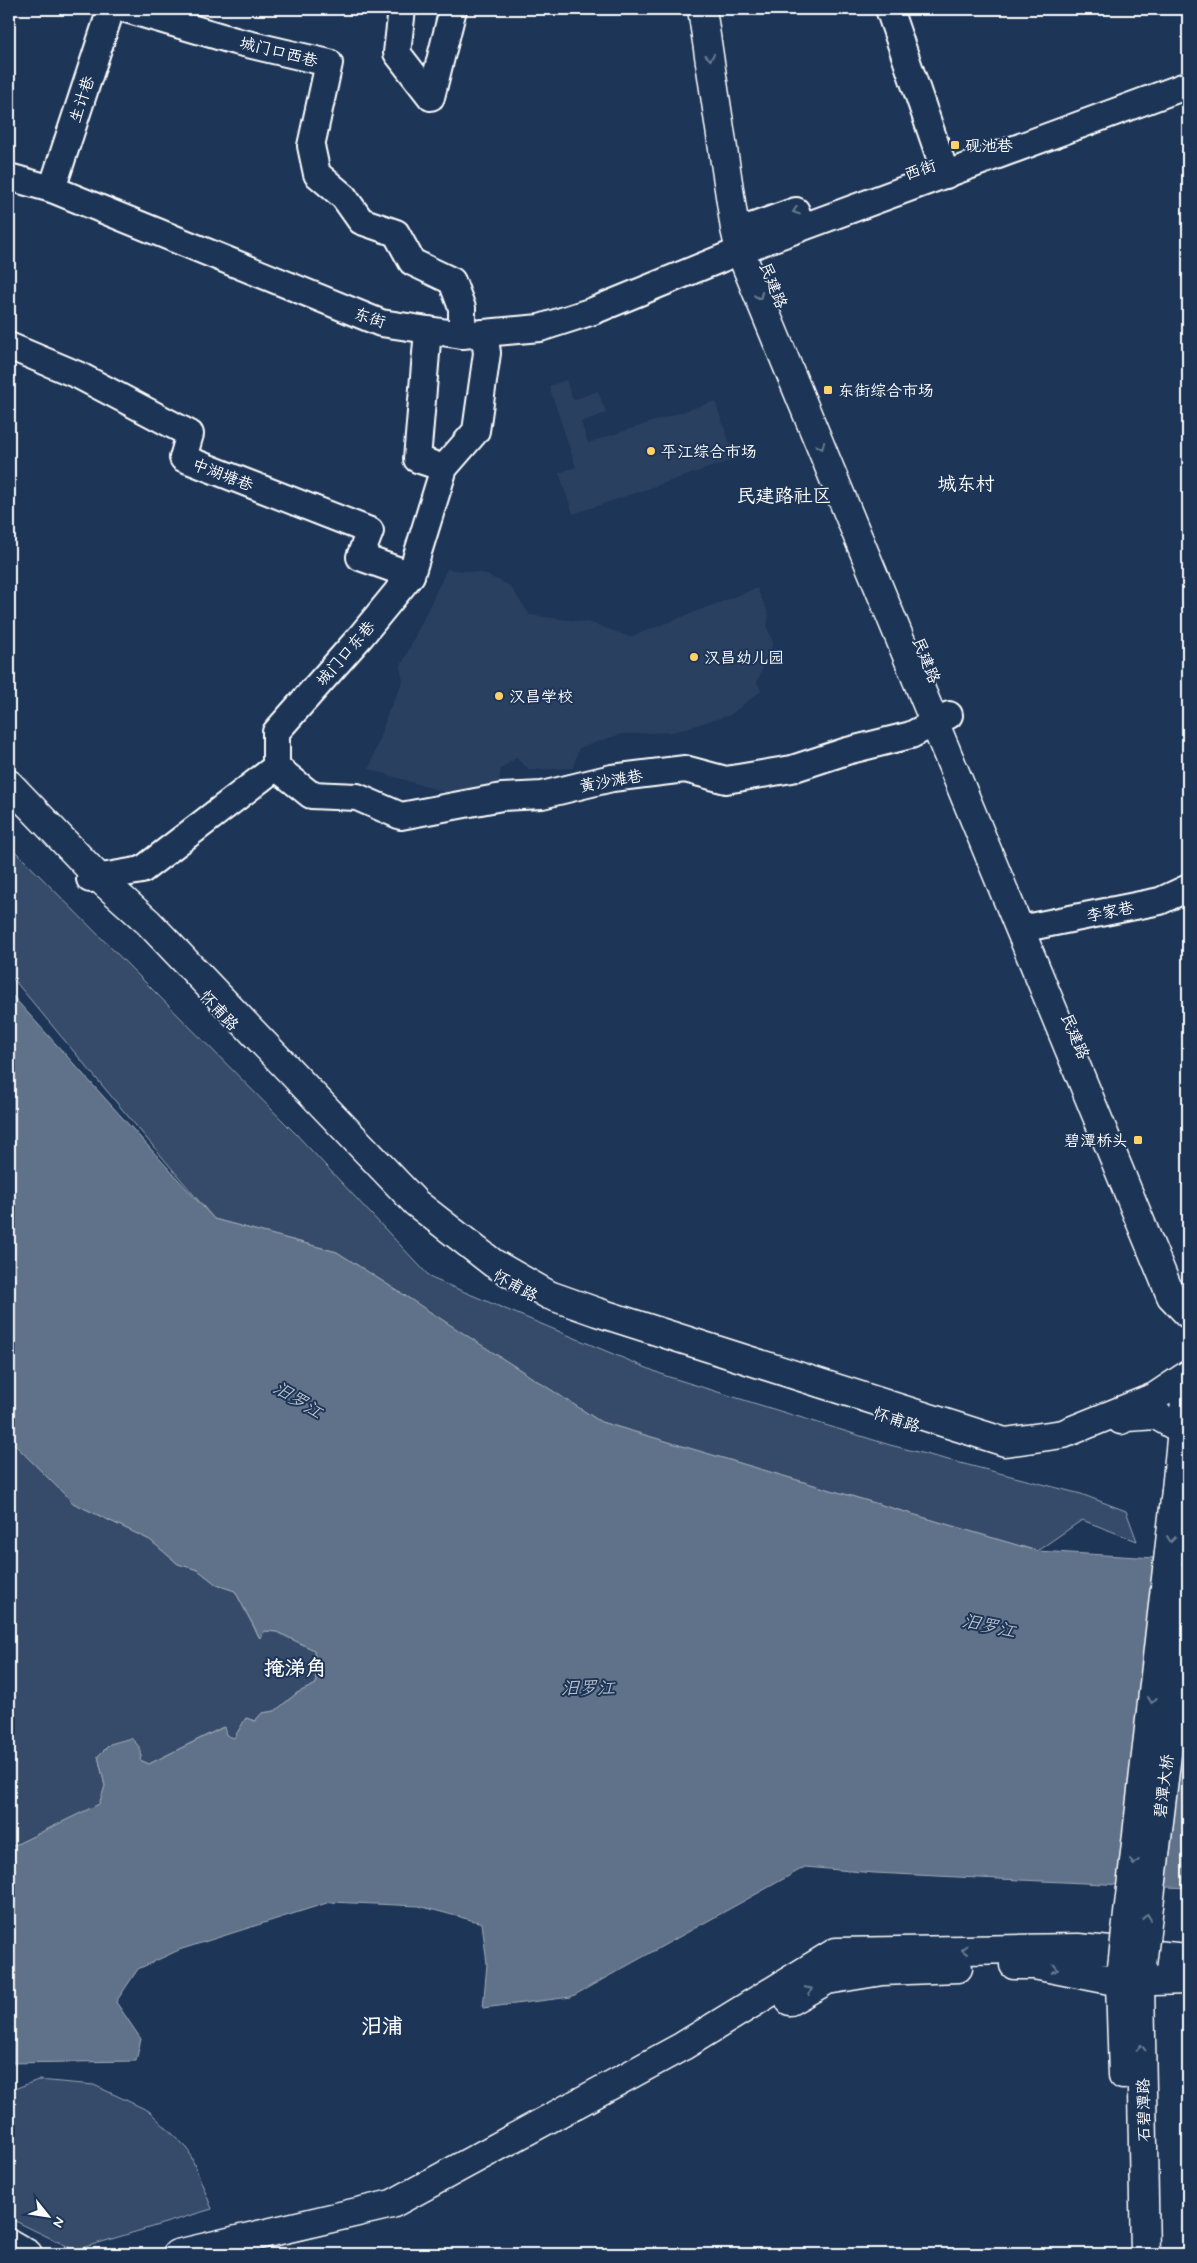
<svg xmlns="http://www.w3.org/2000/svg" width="1197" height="2263" font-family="Mynerve,'LXGW WenKai TC',sans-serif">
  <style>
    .built { fill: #2a4161 }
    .green { fill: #364b69; stroke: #9aa5b4 }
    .water { fill: #617289; stroke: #a0aab8 }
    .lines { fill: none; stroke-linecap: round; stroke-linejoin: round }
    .minor-casing { stroke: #fff; stroke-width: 30 }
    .major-casing { stroke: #fff; stroke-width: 31 }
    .minor { stroke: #1d3557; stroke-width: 26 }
    .major { stroke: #1d3557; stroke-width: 28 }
    .major-bridge-casing { stroke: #fff; stroke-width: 31; stroke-linecap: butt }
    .major-bridge { stroke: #1d3557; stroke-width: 28 }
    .oneway { stroke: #6c7c92 }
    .poi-dot { fill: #ffd166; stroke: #1d3557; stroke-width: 2 }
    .labels { text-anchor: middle; stroke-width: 4; stroke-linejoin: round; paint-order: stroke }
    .street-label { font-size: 16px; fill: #fff; stroke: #1d3557 }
    .poi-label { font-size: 16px; fill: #fff; stroke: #1d3557; text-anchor: start }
    .water-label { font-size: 18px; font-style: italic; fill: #b8c0ca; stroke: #1d3557 }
    .quarter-label { font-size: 19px; fill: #fff; stroke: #1d3557 }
    .district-label { font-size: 21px; font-weight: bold; fill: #fff; stroke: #1d3557 }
  </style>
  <rect width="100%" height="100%" fill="#1d3557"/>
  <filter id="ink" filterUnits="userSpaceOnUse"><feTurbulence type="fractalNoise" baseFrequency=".02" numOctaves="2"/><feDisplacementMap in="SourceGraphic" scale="10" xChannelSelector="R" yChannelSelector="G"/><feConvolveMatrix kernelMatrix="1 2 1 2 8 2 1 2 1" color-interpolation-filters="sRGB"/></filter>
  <g filter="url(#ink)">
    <g class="built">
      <polygon points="566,380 573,400 598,391 606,413 581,422 588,443 715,401 735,459 573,514 559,473 576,467 549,386"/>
      <polygon points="447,569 482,573 509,585 530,615 592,623 630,637 757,588 769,615 767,627 773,643 757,682 761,691 730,715 673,732 622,734 579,748 573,768 530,770 516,758 501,769 498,789 457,796 369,769 389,710 403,681 400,668"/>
    </g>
    <g class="green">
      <polygon points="9,845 296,1134 431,1278 666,1376 890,1445 1081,1494 1126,1511 1137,1541 1082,1520 1037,1551 601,1422 337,1252 214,1219 9,974"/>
      <polygon points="9,1439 73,1503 150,1540 178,1564 198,1570 217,1585 235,1591 259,1637 265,1631 277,1632 314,1650 316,1684 297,1693 275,1711 262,1713 255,1721 246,1718 234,1739 226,1735 223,1727 149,1764 140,1760 98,1756 105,1786 100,1804 9,1848"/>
      <polygon points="38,2080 94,2085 149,2111 188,2149 212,2209 75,2250 9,2218 9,2091"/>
    </g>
    <path class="water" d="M 9,992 L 214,1219 L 337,1252 L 601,1422 L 1037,1551 L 1188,1560 L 1188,1888 L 874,1873 L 805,1867 L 571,1997 L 483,2008 L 487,1964 L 482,1923 L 419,1906 L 330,1902 L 179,1950 L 138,1969 L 116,2002 L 141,2039 L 136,2061 L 9,2063 L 9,1848 L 99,1804 L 105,1786 L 98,1756 L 110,1744 L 131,1738 C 138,1745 144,1750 140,1760 L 149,1764 L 224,1727 L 226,1735 L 234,1738 L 246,1718 L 255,1721 L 262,1713 L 275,1711 L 297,1693 L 316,1684 L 314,1650 L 277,1632 L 265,1631 L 260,1638 L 235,1591 L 217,1585 L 198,1570 L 178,1564 L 150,1540 L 73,1503 L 9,1439 Z"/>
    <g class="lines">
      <g class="minor-casing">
        <g id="minor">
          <polyline points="126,9 235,41 329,63 311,146 317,174 344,197 361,221 396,233 412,262 452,281 462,308 462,335"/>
          <polyline points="402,9 397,53 431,97 453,9"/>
          <polyline points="889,9 946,175"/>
          <polyline points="9,177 52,189 381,323 462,335 540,328 593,311 757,244 1188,85"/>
          <polyline points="52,189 111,9"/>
          <polyline points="735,229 754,226 796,211"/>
          <polyline points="428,330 417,459 444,468"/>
          <polyline points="9,346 80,376 190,434 183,458 370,531 360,557 411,575"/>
          <polyline points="276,767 311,795 357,797 401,816 502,797 542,795 612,778 685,769 726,780 792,769 847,751 911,735 949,715"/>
          <polyline points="90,879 142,870 276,767 276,732 361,636 411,575 444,468 476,431 487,353 484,333"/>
          <polyline points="1030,927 1160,901 1188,888"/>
        </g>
      </g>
      <g class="major-casing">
        <g id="major">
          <polyline points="702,9 735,229 740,251 1171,1296 1188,1314"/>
          <polyline points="9,784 99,878 148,922 416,1203 493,1263 549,1295 597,1312 1005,1442 1063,1434 1155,1397 1188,1375"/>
          <polyline points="1121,1420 1127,1417 1156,1415 1182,1430"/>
          <polyline points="1176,1490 1184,1409 1188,1394"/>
          <polyline points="1014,1965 1034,1965 1120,1982 1188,1980"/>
          <polyline points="1142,1965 1140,1982 1145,2254"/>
          <polyline points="1122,1967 1120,1982 1123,2075"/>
          <polyline points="790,2001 827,1980 882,1971 958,1968"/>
          <polyline points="9,2243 28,2254"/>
          <polyline points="177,2254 392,2204 683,2046 836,1952 1078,1948 1188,1958"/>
        </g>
      </g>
      <use href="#minor" class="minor"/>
      <use href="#major" class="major"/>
      <g class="major-bridge-casing">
        <g id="major-bridge">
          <polyline points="1142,1965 1188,1577"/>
          <polyline points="1122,1967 1176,1490"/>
        </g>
      </g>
      <use href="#major-bridge" class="major-bridge"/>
    </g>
    <defs><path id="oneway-chevron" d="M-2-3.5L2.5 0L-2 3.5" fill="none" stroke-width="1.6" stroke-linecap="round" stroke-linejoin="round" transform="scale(1.25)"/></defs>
    <g class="oneway">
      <use href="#oneway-chevron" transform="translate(710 57) rotate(82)"/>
      <use href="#oneway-chevron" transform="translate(796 211) rotate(161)"/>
      <use href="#oneway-chevron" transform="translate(759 296) rotate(68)"/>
      <use href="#oneway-chevron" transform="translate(821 446) rotate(68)"/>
      <use href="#oneway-chevron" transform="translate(1171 1539) rotate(97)"/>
      <use href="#oneway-chevron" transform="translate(1152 1700) rotate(97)"/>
      <use href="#oneway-chevron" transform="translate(1134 1862) rotate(97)"/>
      <use href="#oneway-chevron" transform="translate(1147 1917) rotate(-83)"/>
      <use href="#oneway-chevron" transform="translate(965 1950) rotate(179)"/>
      <use href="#oneway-chevron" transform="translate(1055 1969) rotate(12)"/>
      <use href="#oneway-chevron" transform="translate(809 1990) rotate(-28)"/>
      <use href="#oneway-chevron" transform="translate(1141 2048) rotate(-91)"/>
    </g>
  </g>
  <g class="poi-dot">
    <rect x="950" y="140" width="10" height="10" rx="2.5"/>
    <rect x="823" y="385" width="10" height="10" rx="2.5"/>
    <circle cx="651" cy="451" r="5"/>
    <circle cx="694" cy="657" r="5"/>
    <circle cx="499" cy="696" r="5"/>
    <rect x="1133" y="1135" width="10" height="10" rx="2.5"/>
  </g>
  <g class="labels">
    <g class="street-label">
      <text transform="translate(279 51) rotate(14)" y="6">城门口西巷</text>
      <text transform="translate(81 99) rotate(-72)" y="6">生计巷</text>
      <text transform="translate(920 169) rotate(-19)" y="6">西街</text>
      <text transform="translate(774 285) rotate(68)" y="6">民建路</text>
      <text transform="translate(370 317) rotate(18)" y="6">东街</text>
      <text transform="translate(223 474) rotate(21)" y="6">中湖塘巷</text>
      <text transform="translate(345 653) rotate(-49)" y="6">城门口东巷</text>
      <text transform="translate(927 660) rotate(68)" y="6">民建路</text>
      <text transform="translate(611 780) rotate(-10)" y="6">黄沙滩巷</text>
      <text transform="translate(1110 911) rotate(-11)" y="6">李家巷</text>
      <text transform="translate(220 1010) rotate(47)" y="6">怀甫路</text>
      <text transform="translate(1076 1036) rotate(67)" y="6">民建路</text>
      <text transform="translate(516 1285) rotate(29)" y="6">怀甫路</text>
      <text transform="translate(897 1419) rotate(18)" y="6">怀甫路</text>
      <text transform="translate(1163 1786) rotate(-83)" y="6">碧潭大桥</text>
      <text transform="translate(1143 2110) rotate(-91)" y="6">石碧潭路</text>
    </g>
    <g class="poi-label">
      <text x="965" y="151">砚池巷</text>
      <text x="838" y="396">东街综合市场</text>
      <text x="661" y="457">平江综合市场</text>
      <text x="704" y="663">汉昌幼儿园</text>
      <text x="509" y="702">汉昌学校</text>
      <text x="1128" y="1146" text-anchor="end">碧潭桥头</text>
    </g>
    <g class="water-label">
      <text transform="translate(298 1400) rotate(32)" y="6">汨罗江</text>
      <text transform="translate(989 1626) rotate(13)" y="6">汨罗江</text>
      <text x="588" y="1694">汨罗江</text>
    </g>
    <g class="quarter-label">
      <text x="966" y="490">城东村</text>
      <text x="784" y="502">民建路社区</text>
    </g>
    <g class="district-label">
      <text x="295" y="1675">掩涕角</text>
      <text x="382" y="2033">汨浦</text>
    </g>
  </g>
  <rect width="1197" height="2263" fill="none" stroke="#1d3557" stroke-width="30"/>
  <rect x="15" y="15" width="1167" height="2233" fill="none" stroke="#fff" stroke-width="2" filter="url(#ink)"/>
  <g transform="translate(48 2216) rotate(120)" stroke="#1d3557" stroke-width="4" paint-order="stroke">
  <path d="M0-4L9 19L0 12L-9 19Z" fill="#ffffff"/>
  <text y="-8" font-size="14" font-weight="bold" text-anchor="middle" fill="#ffffff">N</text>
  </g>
</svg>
